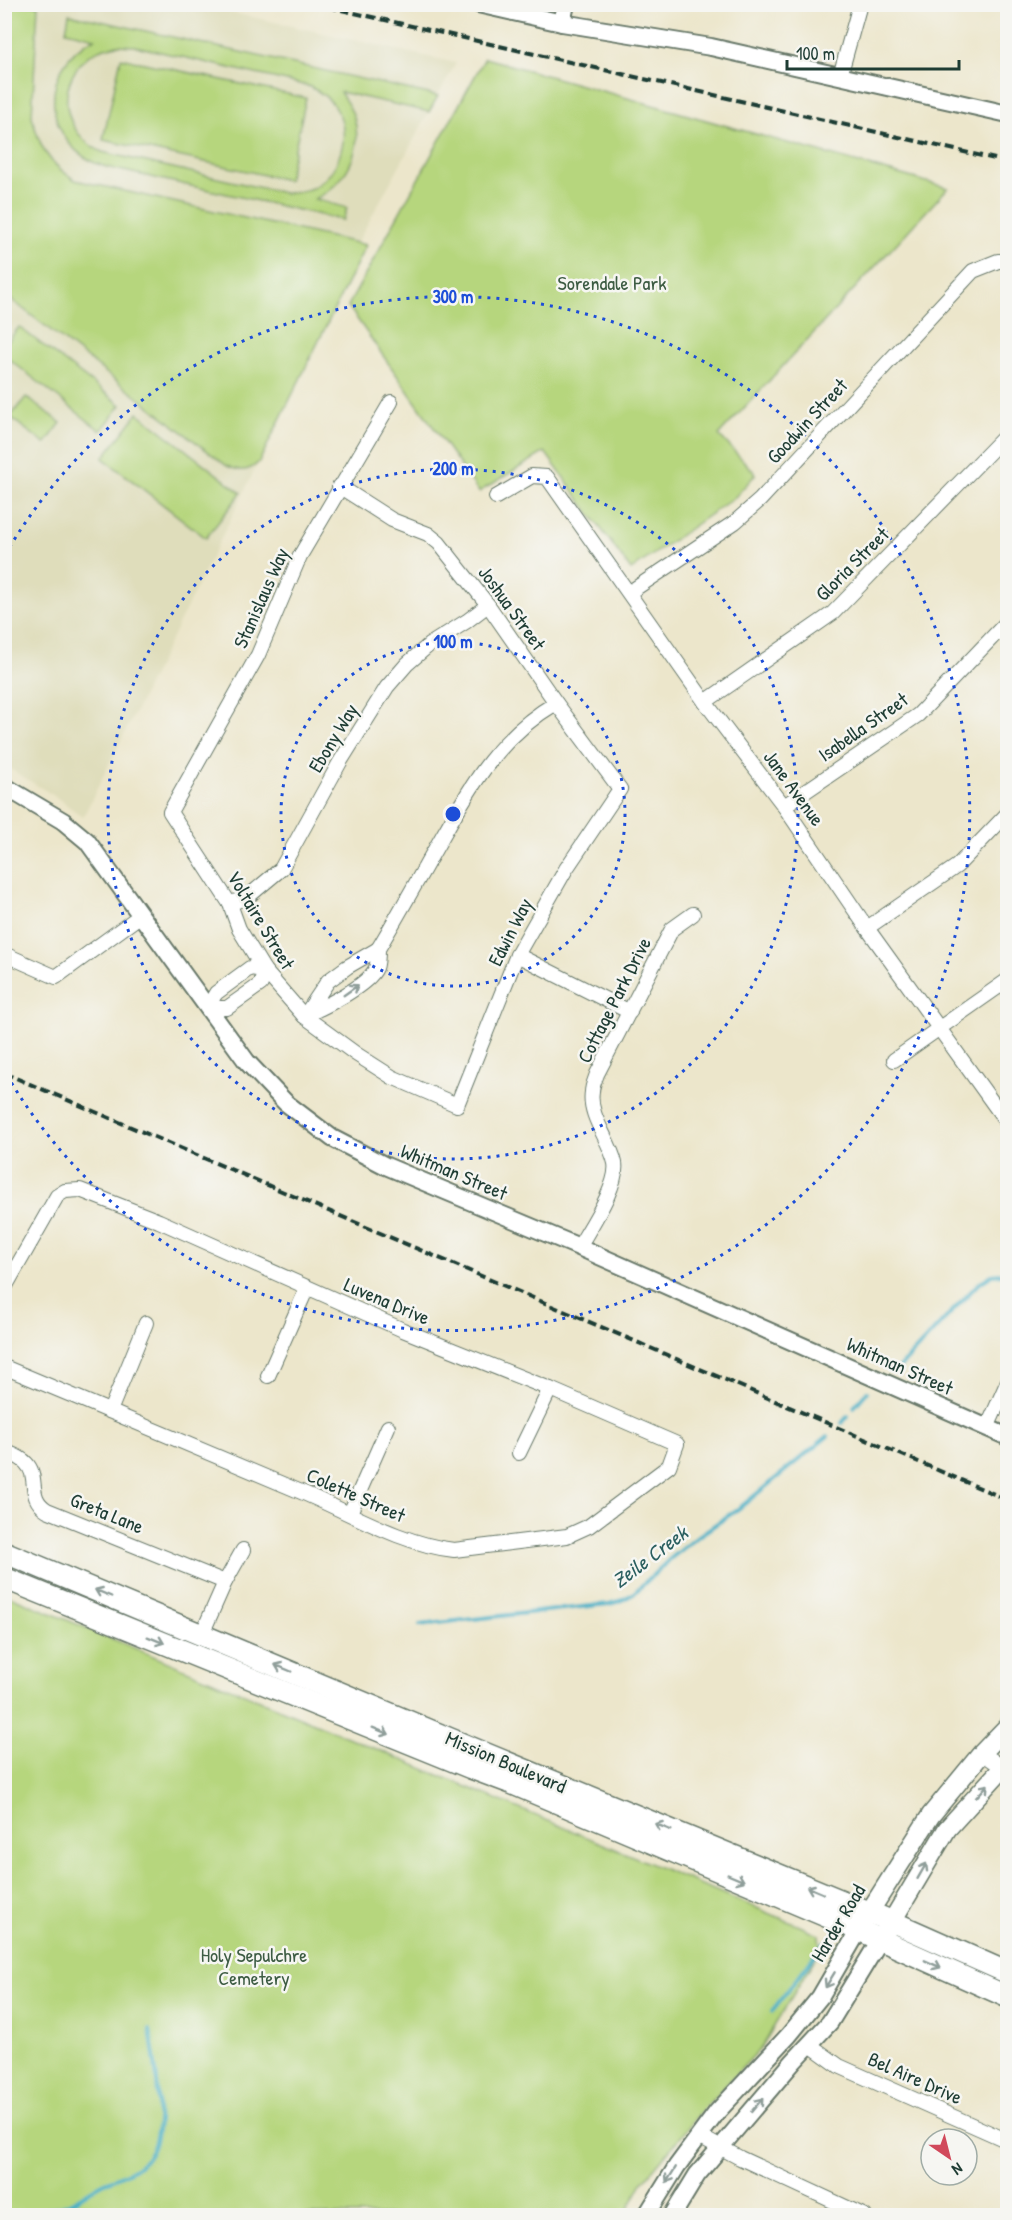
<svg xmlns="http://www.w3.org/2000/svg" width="1012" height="2220" font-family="'Patrick Hand',sans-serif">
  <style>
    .built { fill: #dfddbb }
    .green { fill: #b6d67d; stroke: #6a8a58; stroke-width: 1.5; fill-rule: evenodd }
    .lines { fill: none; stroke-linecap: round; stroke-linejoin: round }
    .stream { stroke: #46afc5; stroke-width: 4 }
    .minor-casing { stroke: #677869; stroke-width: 16 }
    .tertiary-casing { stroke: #677869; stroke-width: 20 }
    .secondary-casing { stroke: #677869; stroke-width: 21 }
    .primary-casing { stroke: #677869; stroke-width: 24 }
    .minor { stroke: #fff; stroke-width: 14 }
    .tertiary { stroke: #fff; stroke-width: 16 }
    .secondary { stroke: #fff; stroke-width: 18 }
    .primary { stroke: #fff; stroke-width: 21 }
    .rail { stroke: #1f3d34; stroke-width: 4; stroke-dasharray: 9 4.5; stroke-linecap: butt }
    .oneway { stroke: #8f9e9a }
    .ring { fill: none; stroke: #1d4ed8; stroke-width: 3; stroke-dasharray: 3 6 }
    .labels { text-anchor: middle; stroke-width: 5; stroke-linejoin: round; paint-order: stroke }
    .park-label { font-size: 20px; fill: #3d5c43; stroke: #f6f6f2 }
    .street-label { font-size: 20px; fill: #1f3d34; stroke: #f6f6f2 }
    .water-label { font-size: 21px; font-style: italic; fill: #2b5f60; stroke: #f6f6f2 }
    .centre { fill: #1d4ed8; stroke: #f6f6f2; stroke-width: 3 }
    .ring-label { font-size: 18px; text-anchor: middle; font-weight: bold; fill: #1d4ed8; stroke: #f6f6f2; stroke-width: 5; stroke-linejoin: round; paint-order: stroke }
  </style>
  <rect width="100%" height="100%" fill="#f6f6f2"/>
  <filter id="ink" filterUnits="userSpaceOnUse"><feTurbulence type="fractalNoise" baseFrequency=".0167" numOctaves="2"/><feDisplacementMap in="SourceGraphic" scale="12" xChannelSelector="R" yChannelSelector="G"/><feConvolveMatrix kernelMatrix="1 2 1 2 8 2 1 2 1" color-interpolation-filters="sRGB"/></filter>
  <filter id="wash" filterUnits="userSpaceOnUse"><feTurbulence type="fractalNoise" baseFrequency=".008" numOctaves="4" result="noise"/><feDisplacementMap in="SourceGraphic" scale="24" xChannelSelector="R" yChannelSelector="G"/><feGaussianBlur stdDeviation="1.35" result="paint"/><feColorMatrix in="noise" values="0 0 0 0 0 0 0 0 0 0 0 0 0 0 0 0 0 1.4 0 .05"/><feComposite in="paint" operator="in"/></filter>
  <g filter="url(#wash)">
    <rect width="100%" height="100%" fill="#ece6cb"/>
    <polygon class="built" points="4,5 198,5 456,63 357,243 366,245 83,817 56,797 5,766"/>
    <g class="green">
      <path d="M 4,5 L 38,5 L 32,116 C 39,147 48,163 75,180 L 366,245 L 259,462 C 249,472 240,472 227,466 L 5,295 Z"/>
      <path d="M 69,14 L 438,96 L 429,112 L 340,92 C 345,100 351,108 354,117 C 364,152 345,184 315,199 L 347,208 L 343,220 L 106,167 C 42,148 35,67 95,38 L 66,31 ZM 117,45 L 135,46 L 308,86 C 319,91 331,99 337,110 C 352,137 339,174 312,188 C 303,192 293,192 284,193 L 102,152 C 63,134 54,86 87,57 C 95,50 107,47 117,45 Z"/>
      <polygon points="121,58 306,98 288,180 103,140"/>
      <polygon points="485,58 948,188 719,435 756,474 735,497 631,570 545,452 479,492 348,306"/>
      <polygon points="19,327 121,405 101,431 5,356 5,345"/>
      <polygon points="26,397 61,423 45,444 10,417"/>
      <polygon points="138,413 241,493 206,538 103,458"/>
      <polygon points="5,1594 819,1934 820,1950 761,2048 700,2113 642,2183 625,2215 5,2215"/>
    </g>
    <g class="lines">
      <g class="stream">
        <polyline points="896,1371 978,1284 992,1275 1008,1273"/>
        <polyline points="854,1407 867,1392"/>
        <polyline points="842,1423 848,1416"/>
        <polyline points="420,1625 609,1604 620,1601 633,1594 670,1559 700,1535 738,1509 828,1436"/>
        <polyline points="772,2011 825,1942"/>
        <path d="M 15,2216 C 33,2211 51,2211 69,2203 C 81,2198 92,2188 105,2182 C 120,2176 137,2170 148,2157 C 167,2132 155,2060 150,2030"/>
      </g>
    </g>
  </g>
  <g filter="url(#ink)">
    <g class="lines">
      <g class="minor-casing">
        <g id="minor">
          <polyline points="840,76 860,4"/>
          <polyline points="339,486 392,520 428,534 439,543 488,605 556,703 620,789 566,869 517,955 457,1105 392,1077 356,1054 304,1016 264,970 239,929 230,904 170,812 258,655 300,556 391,402"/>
          <polyline points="496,497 532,476 547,477 705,702 784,806 867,928 1008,1124"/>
          <polyline points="630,592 735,522 760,500 973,271 998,261 1008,261"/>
          <polyline points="705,702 833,613 1008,433"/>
          <polyline points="784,806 918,715 1008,621"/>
          <polyline points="230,904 250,895 281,869 340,762 387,687 407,664 429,645 467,621 488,605"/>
          <polyline points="867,928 957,866 1008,813"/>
          <polyline points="4,954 56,977 141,915"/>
          <polyline points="517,955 630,1012"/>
          <polygon points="250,968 264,970 261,984 227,1008 207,1008 216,993"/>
          <polyline points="306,1014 328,981 347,967 378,949"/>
          <path d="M 304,1016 C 322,1008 368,986 376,968 C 378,963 378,954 378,949 C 400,912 421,874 442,837 C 473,782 500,736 556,703"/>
          <polyline points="894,1060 1008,980"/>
          <path d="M 579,1247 C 590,1227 619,1185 615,1163 C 610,1140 588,1116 592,1092 C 592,1086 595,1080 597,1074 L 672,929 L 693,914"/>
          <path d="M 4,1289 L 57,1196 L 65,1191 L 80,1190 L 159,1221 L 403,1330 L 550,1389 L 677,1444 L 669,1466 L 589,1526 L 567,1536 L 454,1550 C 405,1545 352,1514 306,1494 C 206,1452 105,1409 4,1367"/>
          <polyline points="268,1376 307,1288"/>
          <polyline points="110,1411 146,1323"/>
          <polyline points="987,1428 1008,1381"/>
          <path d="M 4,1451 C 11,1454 21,1457 26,1463 C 40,1477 26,1497 47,1510 L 225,1582"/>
          <polyline points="519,1453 550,1389"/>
          <polyline points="350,1513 388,1427"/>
          <polyline points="202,1634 225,1582 243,1550"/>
          <polyline points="982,1753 1008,1771"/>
          <polyline points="810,2045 839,2066 1008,2141"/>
          <polyline points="701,2137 740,2158 865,2216"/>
        </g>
      </g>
      <g class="tertiary-casing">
        <g id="tertiary">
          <polyline points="478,4 562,23 711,47 1008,114"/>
          <polyline points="562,23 566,4"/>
          <polyline points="4,786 63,821 87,841 247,1062 286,1103 332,1138 386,1166 579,1247 1008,1437"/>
          <polyline points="646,2216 677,2166 717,2112 789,2035 820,1997 859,1930"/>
          <polyline points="672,2216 697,2175 793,2062 830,2022 880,1940"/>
        </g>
      </g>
      <g class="secondary-casing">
        <g id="secondary">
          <polyline points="863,1922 931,1815 982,1753 1008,1726"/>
          <polyline points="885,1933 947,1829 1008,1762"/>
        </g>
      </g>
      <g class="primary-casing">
        <g id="primary">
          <polyline points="4,1552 467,1746 893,1922 1008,1973"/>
          <polyline points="4,1578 471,1768 511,1783 859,1930 1008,1997"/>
        </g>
      </g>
      <use href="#minor" class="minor"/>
      <use href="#tertiary" class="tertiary"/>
      <use href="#secondary" class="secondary"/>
      <use href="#primary" class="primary"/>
      <g class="rail">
        <polyline points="315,4 1008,162"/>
        <polyline points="4,1073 1008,1500"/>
      </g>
    </g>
    <defs><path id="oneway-shaft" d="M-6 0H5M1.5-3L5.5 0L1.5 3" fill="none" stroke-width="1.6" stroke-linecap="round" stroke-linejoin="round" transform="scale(1.5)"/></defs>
    <g class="oneway">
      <use href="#oneway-shaft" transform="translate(351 990) rotate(-35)"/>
      <use href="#oneway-shaft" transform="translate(103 1593) rotate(-157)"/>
      <use href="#oneway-shaft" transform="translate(156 1640) rotate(22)"/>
      <use href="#oneway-shaft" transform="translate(283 1668) rotate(-157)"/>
      <use href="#oneway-shaft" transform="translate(381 1731) rotate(22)"/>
      <use href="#oneway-shaft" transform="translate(982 1791) rotate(-48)"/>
      <use href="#oneway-shaft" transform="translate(663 1827) rotate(-158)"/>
      <use href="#oneway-shaft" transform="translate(922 1871) rotate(-60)"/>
      <use href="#oneway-shaft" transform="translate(736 1878) rotate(23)"/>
      <use href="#oneway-shaft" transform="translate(815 1890) rotate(-157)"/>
      <use href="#oneway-shaft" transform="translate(933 1964) rotate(24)"/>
      <use href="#oneway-shaft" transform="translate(830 1980) rotate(121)"/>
      <use href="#oneway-shaft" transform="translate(757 2105) rotate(-50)"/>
      <use href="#oneway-shaft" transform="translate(671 2175) rotate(122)"/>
    </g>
  </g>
  <g class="ring">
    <circle cx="453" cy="814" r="172"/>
    <circle cx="453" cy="814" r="345"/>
    <path d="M5 555A517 517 0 1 1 5 1072"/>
  </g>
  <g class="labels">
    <g class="park-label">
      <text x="612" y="290">Sorendale Park</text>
      <text x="254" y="1962">Holy Sepulchre<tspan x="254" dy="23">Cemetery</tspan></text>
    </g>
    <g class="street-label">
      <text transform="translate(807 421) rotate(-47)" y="7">Goodwin Street</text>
      <text transform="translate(852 564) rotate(-45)" y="7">Gloria Street</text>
      <text transform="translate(261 598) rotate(-66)" y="7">Stanislaus Way</text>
      <text transform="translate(512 608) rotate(54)" y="7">Joshua Street</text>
      <text transform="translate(863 727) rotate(-35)" y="7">Isabella Street</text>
      <text transform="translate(333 738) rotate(-59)" y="7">Ebony Way</text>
      <text transform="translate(794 788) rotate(54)" y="7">Jane Avenue</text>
      <text transform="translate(261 920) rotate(59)" y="7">Voltaire Street</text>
      <text transform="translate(510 932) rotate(-63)" y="7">Edwin Way</text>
      <text transform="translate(614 1000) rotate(-63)" y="7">Cottage Park Drive</text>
      <text transform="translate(454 1172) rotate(23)" y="7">Whitman Street</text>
      <text transform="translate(387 1301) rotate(23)" y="7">Luvena Drive</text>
      <text transform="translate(900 1366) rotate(24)" y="7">Whitman Street</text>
      <text transform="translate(356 1495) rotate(24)" y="7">Colette Street</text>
      <text transform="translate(107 1513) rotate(22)" y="7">Greta Lane</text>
      <text transform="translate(506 1762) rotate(23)" y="7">Mission Boulevard</text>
      <text transform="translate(838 1923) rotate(-59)" y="7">Harder Road</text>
      <text transform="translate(915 2078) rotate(24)" y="7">Bel Aire Drive</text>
    </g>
    <g class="water-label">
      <text transform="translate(650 1557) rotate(-37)" y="7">Zeile Creek</text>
    </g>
  </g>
  <circle cx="453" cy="814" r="9" class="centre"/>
  <g class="ring-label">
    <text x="453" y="303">300 m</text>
    <text x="453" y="475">200 m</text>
    <text x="453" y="648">100 m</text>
  </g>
  <rect width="1012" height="2220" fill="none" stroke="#f6f6f2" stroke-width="24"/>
  <g transform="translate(949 2157) rotate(145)"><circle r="28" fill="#f6f6f2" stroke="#a0aca6" stroke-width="1.5"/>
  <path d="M0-4.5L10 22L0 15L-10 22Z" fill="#d1495b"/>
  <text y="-9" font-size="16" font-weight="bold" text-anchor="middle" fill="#1f3d34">N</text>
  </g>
  <path d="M787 60v9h172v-9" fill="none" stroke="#1f3d34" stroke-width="3"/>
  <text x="796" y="60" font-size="18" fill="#1f3d34" stroke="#f6f6f2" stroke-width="4.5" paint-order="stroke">100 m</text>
</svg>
